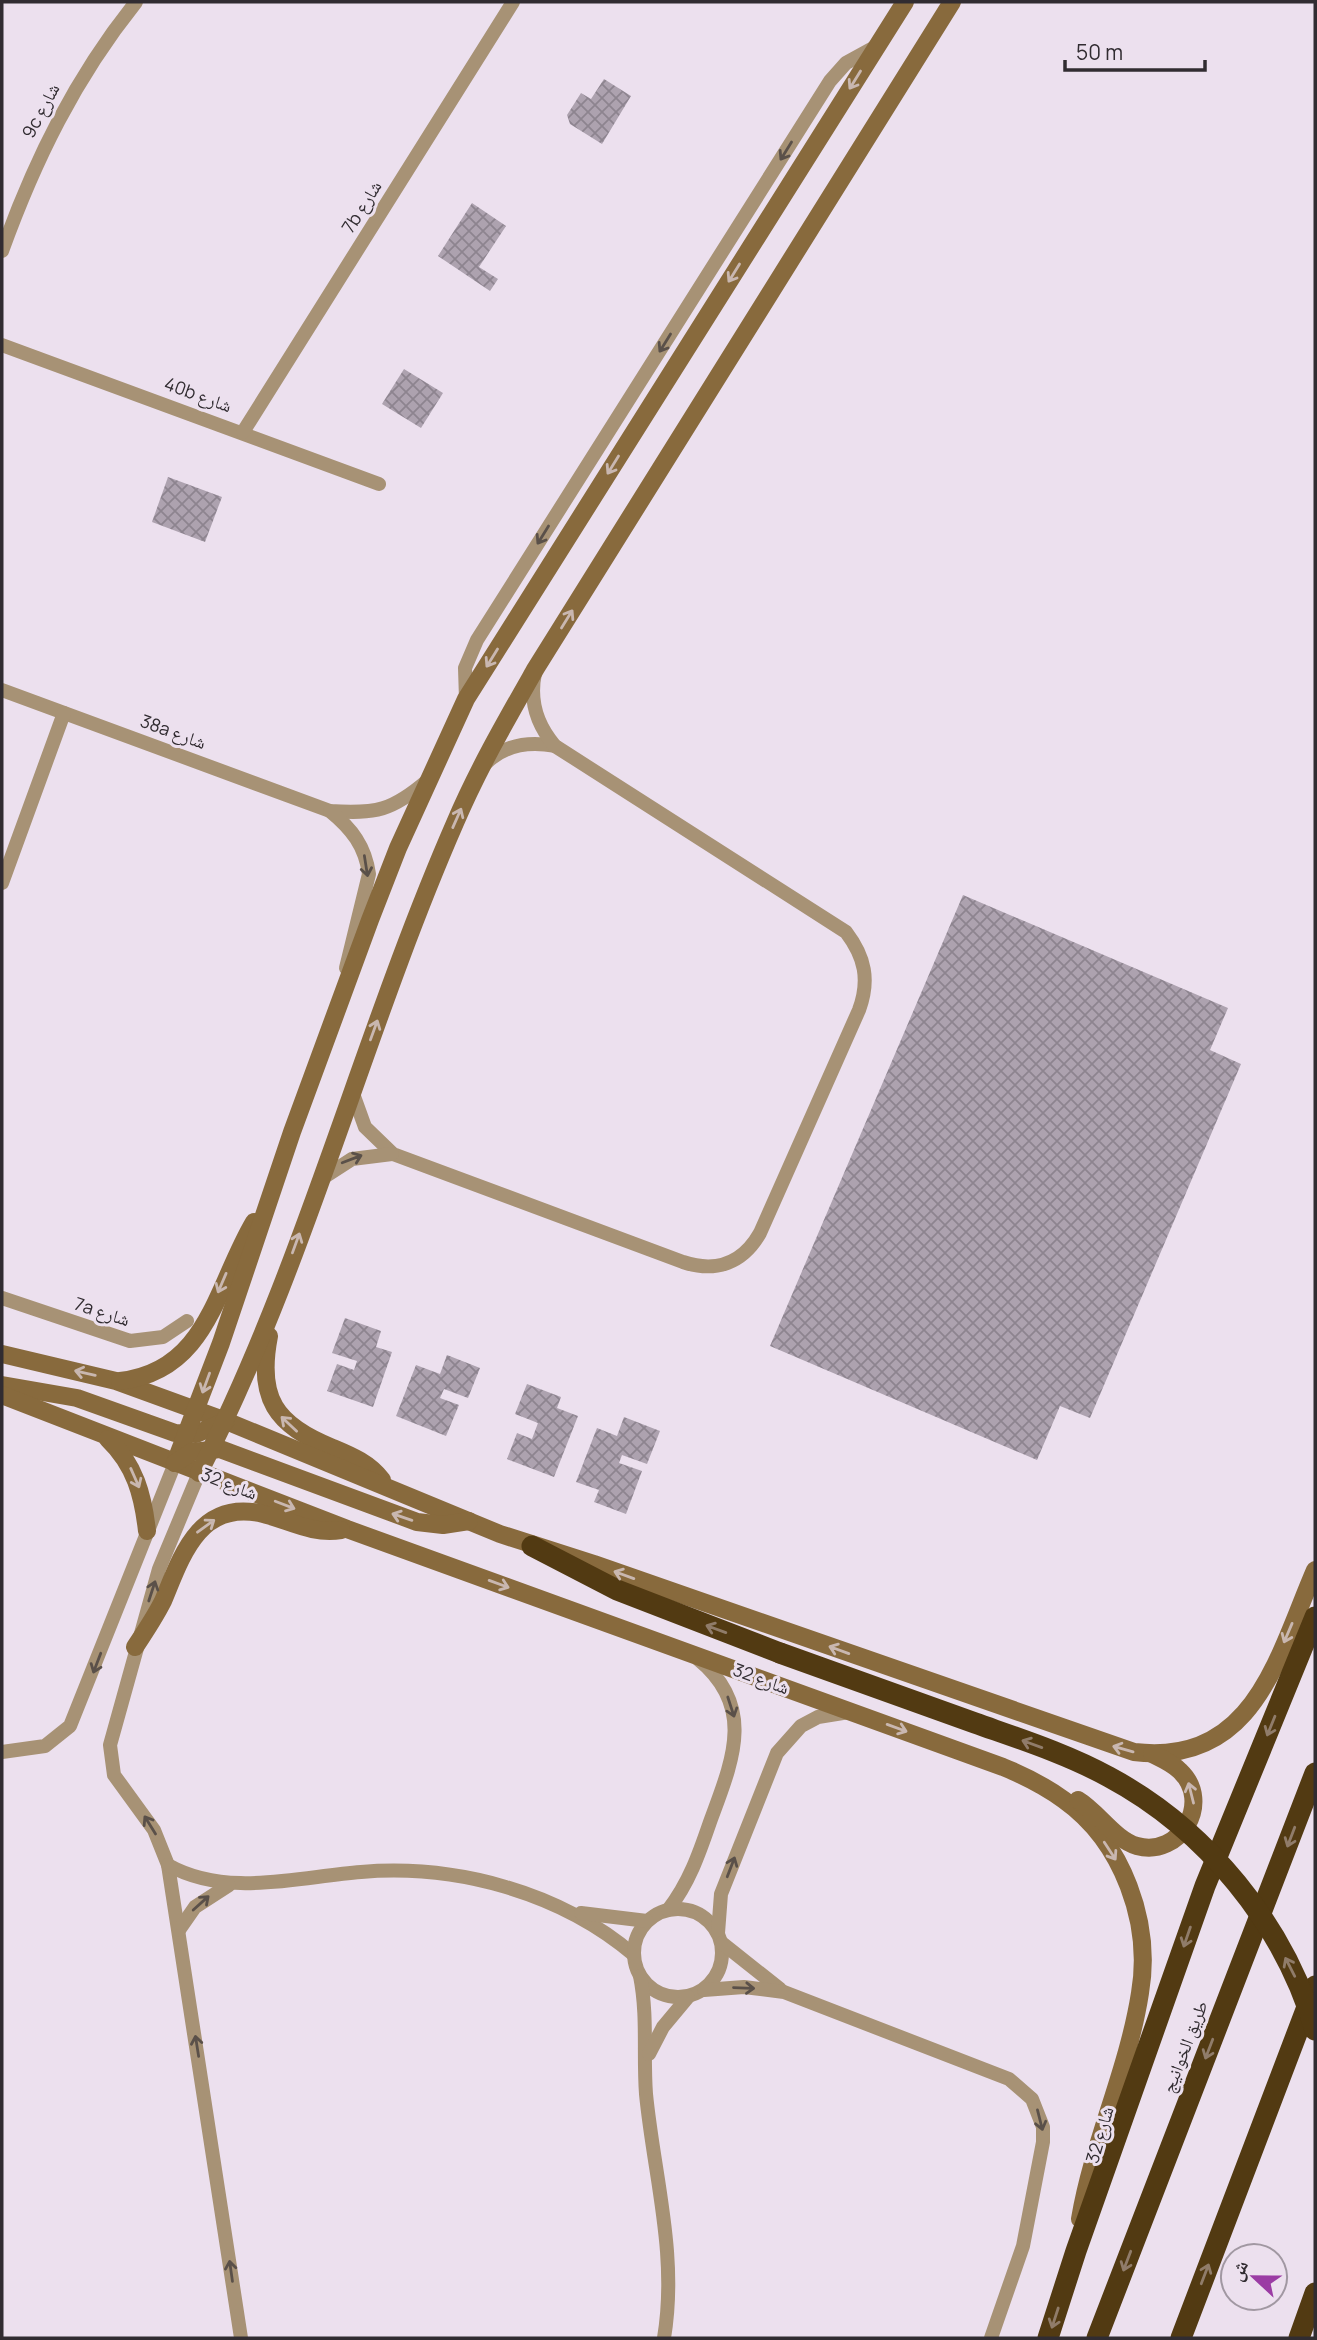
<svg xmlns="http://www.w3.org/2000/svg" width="1317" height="2340" font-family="Manrope,'Noto Naskh Arabic',sans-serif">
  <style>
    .building { fill: url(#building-cross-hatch) }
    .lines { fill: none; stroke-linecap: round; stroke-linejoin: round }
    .street { stroke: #a79275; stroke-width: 14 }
    .secondary { stroke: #886a3d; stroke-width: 18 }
    .highway { stroke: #523a12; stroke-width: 21 }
    .highway-bridge { stroke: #523a12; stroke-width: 21 }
    .oneway { stroke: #c9b7b0 }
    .oneway2 { stroke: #5a5049 }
    .oneway3 { stroke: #907c6a }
    .labels { text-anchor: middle; stroke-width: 6; stroke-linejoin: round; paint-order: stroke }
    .street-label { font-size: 18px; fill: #312c31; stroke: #ece0ee }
  </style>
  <defs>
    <pattern id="building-cross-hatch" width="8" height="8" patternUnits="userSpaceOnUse" patternTransform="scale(1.75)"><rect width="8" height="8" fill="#ada2af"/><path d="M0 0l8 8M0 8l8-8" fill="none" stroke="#8d848f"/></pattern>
  </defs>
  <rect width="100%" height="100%" fill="#ece0ee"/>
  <g class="building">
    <polygon points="604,79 631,96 602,144 570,124 567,115 581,93 591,99"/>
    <polygon points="472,203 506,226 479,267 498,279 490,291 438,256"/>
    <polygon points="404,369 443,393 421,428 382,404"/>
    <polygon points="168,477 222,497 205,542 152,522"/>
    <polygon points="963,895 1228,1008 1210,1050 1241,1064 1090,1418 1060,1406 1037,1460 770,1346"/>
    <polygon points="345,1318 381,1331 376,1347 392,1352 373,1407 327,1391 337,1364 354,1370 357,1361 332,1353"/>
    <polygon points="447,1355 480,1368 468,1398 444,1389 440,1398 459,1405 446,1436 396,1416 416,1365 440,1374"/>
    <polygon points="527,1384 561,1397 557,1408 578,1416 554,1477 507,1459 517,1433 532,1439 538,1423 515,1414"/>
    <polygon points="624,1417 660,1431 647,1464 622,1455 619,1463 642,1471 626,1514 594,1502 599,1490 576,1482 597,1428 617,1436"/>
  </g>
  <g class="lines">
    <g class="street">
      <path d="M 2,251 C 35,160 75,78 136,2"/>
      <polyline points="2,345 379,484"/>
      <polyline points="243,432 513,2"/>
      <path d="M 2,690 L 330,811 C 376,814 392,811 428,780"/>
      <polyline points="466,699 465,668 477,640 830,81 846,63 877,46"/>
      <path d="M 485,764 C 504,745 529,741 555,746"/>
      <path d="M 330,811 C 352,829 365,846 369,874 L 346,968"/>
      <polyline points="2,883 64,713"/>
      <path d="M 352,1091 L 365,1127 L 393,1154 L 683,1262 C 716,1273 743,1263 760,1233 L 859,1010 C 870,980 865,957 846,932 L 555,746 C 537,725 529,701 535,673"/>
      <polyline points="321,1179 352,1159 392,1154"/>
      <polyline points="2,1298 130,1341 163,1337 187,1321"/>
      <polyline points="199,1473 159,1569 110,1745 114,1775 154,1830 168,1865 241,2338"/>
      <polyline points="2,1752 45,1746 70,1726 175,1463"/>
      <path d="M 168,1865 C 227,1898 297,1877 361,1872 C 456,1864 560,1892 634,1955"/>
      <circle cx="678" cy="1953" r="44"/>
      <path d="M 668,1910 C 689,1883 699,1854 710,1822 C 732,1762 757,1707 698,1659"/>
      <polyline points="581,1913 647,1921"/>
      <polyline points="179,1930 195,1907 229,1885"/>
      <polyline points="718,1933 721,1894 777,1753 801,1726 818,1717 849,1712"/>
      <polyline points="722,1943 780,1989"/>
      <path d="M 640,1976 C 648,2016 643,2054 646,2094 C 654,2176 678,2255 664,2338"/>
      <polyline points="704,1990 744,1987 784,1992 1009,2079 1032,2099 1043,2127 1043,2142 1023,2246 991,2338"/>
      <polyline points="649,2054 663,2027 688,1997"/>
    </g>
    <g class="secondary">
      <path d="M 269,1336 C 257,1398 275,1425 333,1448 C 352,1456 369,1463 382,1480"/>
      <path d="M 2,1354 L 116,1381 L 226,1421 L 500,1534 L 594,1564 L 1134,1752 C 1254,1766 1277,1658 1315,1570"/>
      <path d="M 120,1381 C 208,1371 216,1286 254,1222"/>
      <polyline points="2,1385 77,1398 175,1433 196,1434 226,1421"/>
      <path d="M 2,1395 L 347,1529 L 1003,1767 C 1025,1776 1045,1786 1064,1800 C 1123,1842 1152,1923 1140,1993 C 1128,2070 1093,2142 1080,2219"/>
      <path d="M 108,1439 C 135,1465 143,1495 147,1531"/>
      <polyline points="175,1463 221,1343 292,1132 370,920 398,848 466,699 905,2"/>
      <polyline points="175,1463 192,1452 220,1449 417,1522 443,1525 469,1521"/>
      <path d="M 199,1473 C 305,1266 362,1036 455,823 C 478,769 507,719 536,668 L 952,2"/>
      <path d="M 135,1647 C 145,1632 155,1617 163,1601 C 181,1558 198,1501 259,1513 C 287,1519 311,1535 341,1530"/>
      <path d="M 1078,1800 C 1098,1812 1115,1840 1137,1846 C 1180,1858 1213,1802 1180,1771 C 1172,1763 1162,1759 1152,1754"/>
    </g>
    <g class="highway">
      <polyline points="532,1546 617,1590 780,1653"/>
      <polyline points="1048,2338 1076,2251 1205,1886 1315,1617"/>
      <polyline points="1097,2338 1315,1773"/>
      <polyline points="1181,2338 1315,1986"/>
      <polyline points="1299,2338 1315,2293"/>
    </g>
    <path class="highway-bridge" d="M 780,1653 C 845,1676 910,1700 975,1723 C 1020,1739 1067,1754 1109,1777 C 1206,1829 1284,1924 1315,2030"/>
  </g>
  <defs><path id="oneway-shaft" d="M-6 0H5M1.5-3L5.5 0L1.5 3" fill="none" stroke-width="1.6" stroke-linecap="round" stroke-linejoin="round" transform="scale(1.75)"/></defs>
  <g class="oneway">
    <use href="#oneway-shaft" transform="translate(855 80) rotate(122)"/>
    <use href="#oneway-shaft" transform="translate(734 273) rotate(122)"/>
    <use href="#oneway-shaft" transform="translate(613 465) rotate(122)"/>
    <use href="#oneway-shaft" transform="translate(567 619) rotate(-58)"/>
    <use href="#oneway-shaft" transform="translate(492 658) rotate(122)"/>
    <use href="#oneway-shaft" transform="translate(457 818) rotate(-66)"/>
    <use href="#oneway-shaft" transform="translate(374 1030) rotate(-70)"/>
    <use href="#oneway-shaft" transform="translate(296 1243) rotate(-70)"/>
    <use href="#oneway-shaft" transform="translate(222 1283) rotate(113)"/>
    <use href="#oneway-shaft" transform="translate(85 1373) rotate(-167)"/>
    <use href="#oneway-shaft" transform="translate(206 1383) rotate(110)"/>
    <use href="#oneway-shaft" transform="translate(289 1424) rotate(-137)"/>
    <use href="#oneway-shaft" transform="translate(135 1478) rotate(66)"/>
    <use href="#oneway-shaft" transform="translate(285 1505) rotate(21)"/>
    <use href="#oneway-shaft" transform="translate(402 1517) rotate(-161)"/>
    <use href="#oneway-shaft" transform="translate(206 1526) rotate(-36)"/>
    <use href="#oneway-shaft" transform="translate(624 1575) rotate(-160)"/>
    <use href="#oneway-shaft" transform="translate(499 1584) rotate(20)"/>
    <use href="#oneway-shaft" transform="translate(1288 1633) rotate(113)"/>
    <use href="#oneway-shaft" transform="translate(839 1650) rotate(-160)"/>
    <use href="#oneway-shaft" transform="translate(897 1728) rotate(20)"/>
    <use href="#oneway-shaft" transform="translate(1123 1749) rotate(-164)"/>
    <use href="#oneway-shaft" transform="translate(1191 1793) rotate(-104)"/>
    <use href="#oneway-shaft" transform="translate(1110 1851) rotate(57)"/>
  </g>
  <g class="oneway2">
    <use href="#oneway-shaft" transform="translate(786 151) rotate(122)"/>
    <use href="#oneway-shaft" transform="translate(665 343) rotate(122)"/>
    <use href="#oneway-shaft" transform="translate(543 535) rotate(122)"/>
    <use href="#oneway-shaft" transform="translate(366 866) rotate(81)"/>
    <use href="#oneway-shaft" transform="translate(352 1159) rotate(-21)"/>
    <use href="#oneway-shaft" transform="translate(152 1591) rotate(-72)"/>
    <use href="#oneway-shaft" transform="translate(97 1663) rotate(111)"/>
    <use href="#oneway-shaft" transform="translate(731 1707) rotate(72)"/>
    <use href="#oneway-shaft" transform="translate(150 1825) rotate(-122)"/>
    <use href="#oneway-shaft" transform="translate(731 1867) rotate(-69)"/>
    <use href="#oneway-shaft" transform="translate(201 1903) rotate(-42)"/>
    <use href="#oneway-shaft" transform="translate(744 1988) rotate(2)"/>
    <use href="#oneway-shaft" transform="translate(197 2046) rotate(-99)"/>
    <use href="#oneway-shaft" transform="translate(1040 2120) rotate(76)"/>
    <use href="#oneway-shaft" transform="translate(231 2271) rotate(-98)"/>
  </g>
  <g class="oneway3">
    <use href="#oneway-shaft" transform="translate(716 1629) rotate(-160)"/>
    <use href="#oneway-shaft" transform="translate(1271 1726) rotate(112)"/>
    <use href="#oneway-shaft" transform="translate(1032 1744) rotate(-160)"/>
    <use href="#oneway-shaft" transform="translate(1291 1837) rotate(111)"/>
    <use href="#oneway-shaft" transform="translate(1187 1937) rotate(109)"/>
    <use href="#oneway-shaft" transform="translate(1290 1967) rotate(-117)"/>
    <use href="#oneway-shaft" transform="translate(1209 2049) rotate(111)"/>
    <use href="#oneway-shaft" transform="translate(1127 2261) rotate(111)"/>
    <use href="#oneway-shaft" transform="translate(1205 2274) rotate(-69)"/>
    <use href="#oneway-shaft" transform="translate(1055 2318) rotate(108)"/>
  </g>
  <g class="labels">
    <g class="street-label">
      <text transform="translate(41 111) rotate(-62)" y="6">9c شارع</text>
      <text transform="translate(362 207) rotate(-58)" y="6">7b شارع</text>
      <text transform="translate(198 395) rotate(20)" y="6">40b شارع</text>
      <text transform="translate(173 732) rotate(20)" y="6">38a شارع</text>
      <text transform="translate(102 1312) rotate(18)" y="6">7a شارع</text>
      <text transform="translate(229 1484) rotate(21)" y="6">شارع 32</text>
      <text transform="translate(761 1679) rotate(20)" y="6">شارع 32</text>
      <text transform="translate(1185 2047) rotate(-69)" y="6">طريق الخوانيج</text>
      <text transform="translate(1100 2135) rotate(-74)" y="6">شارع 32</text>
    </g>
  </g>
  <rect width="1317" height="2340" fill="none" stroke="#312c31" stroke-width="7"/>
  <g transform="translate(1254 2277) rotate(292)"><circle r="33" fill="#ece0ee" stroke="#a198a2" stroke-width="2"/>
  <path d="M0-5L12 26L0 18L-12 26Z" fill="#9b3ca4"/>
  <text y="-10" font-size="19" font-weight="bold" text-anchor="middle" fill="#312c31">ش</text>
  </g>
  <path d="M1065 60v10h140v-10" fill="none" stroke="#312c31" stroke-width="3.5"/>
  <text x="1076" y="60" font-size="21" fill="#312c31" stroke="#ece0ee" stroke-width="5" paint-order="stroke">50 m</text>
</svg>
